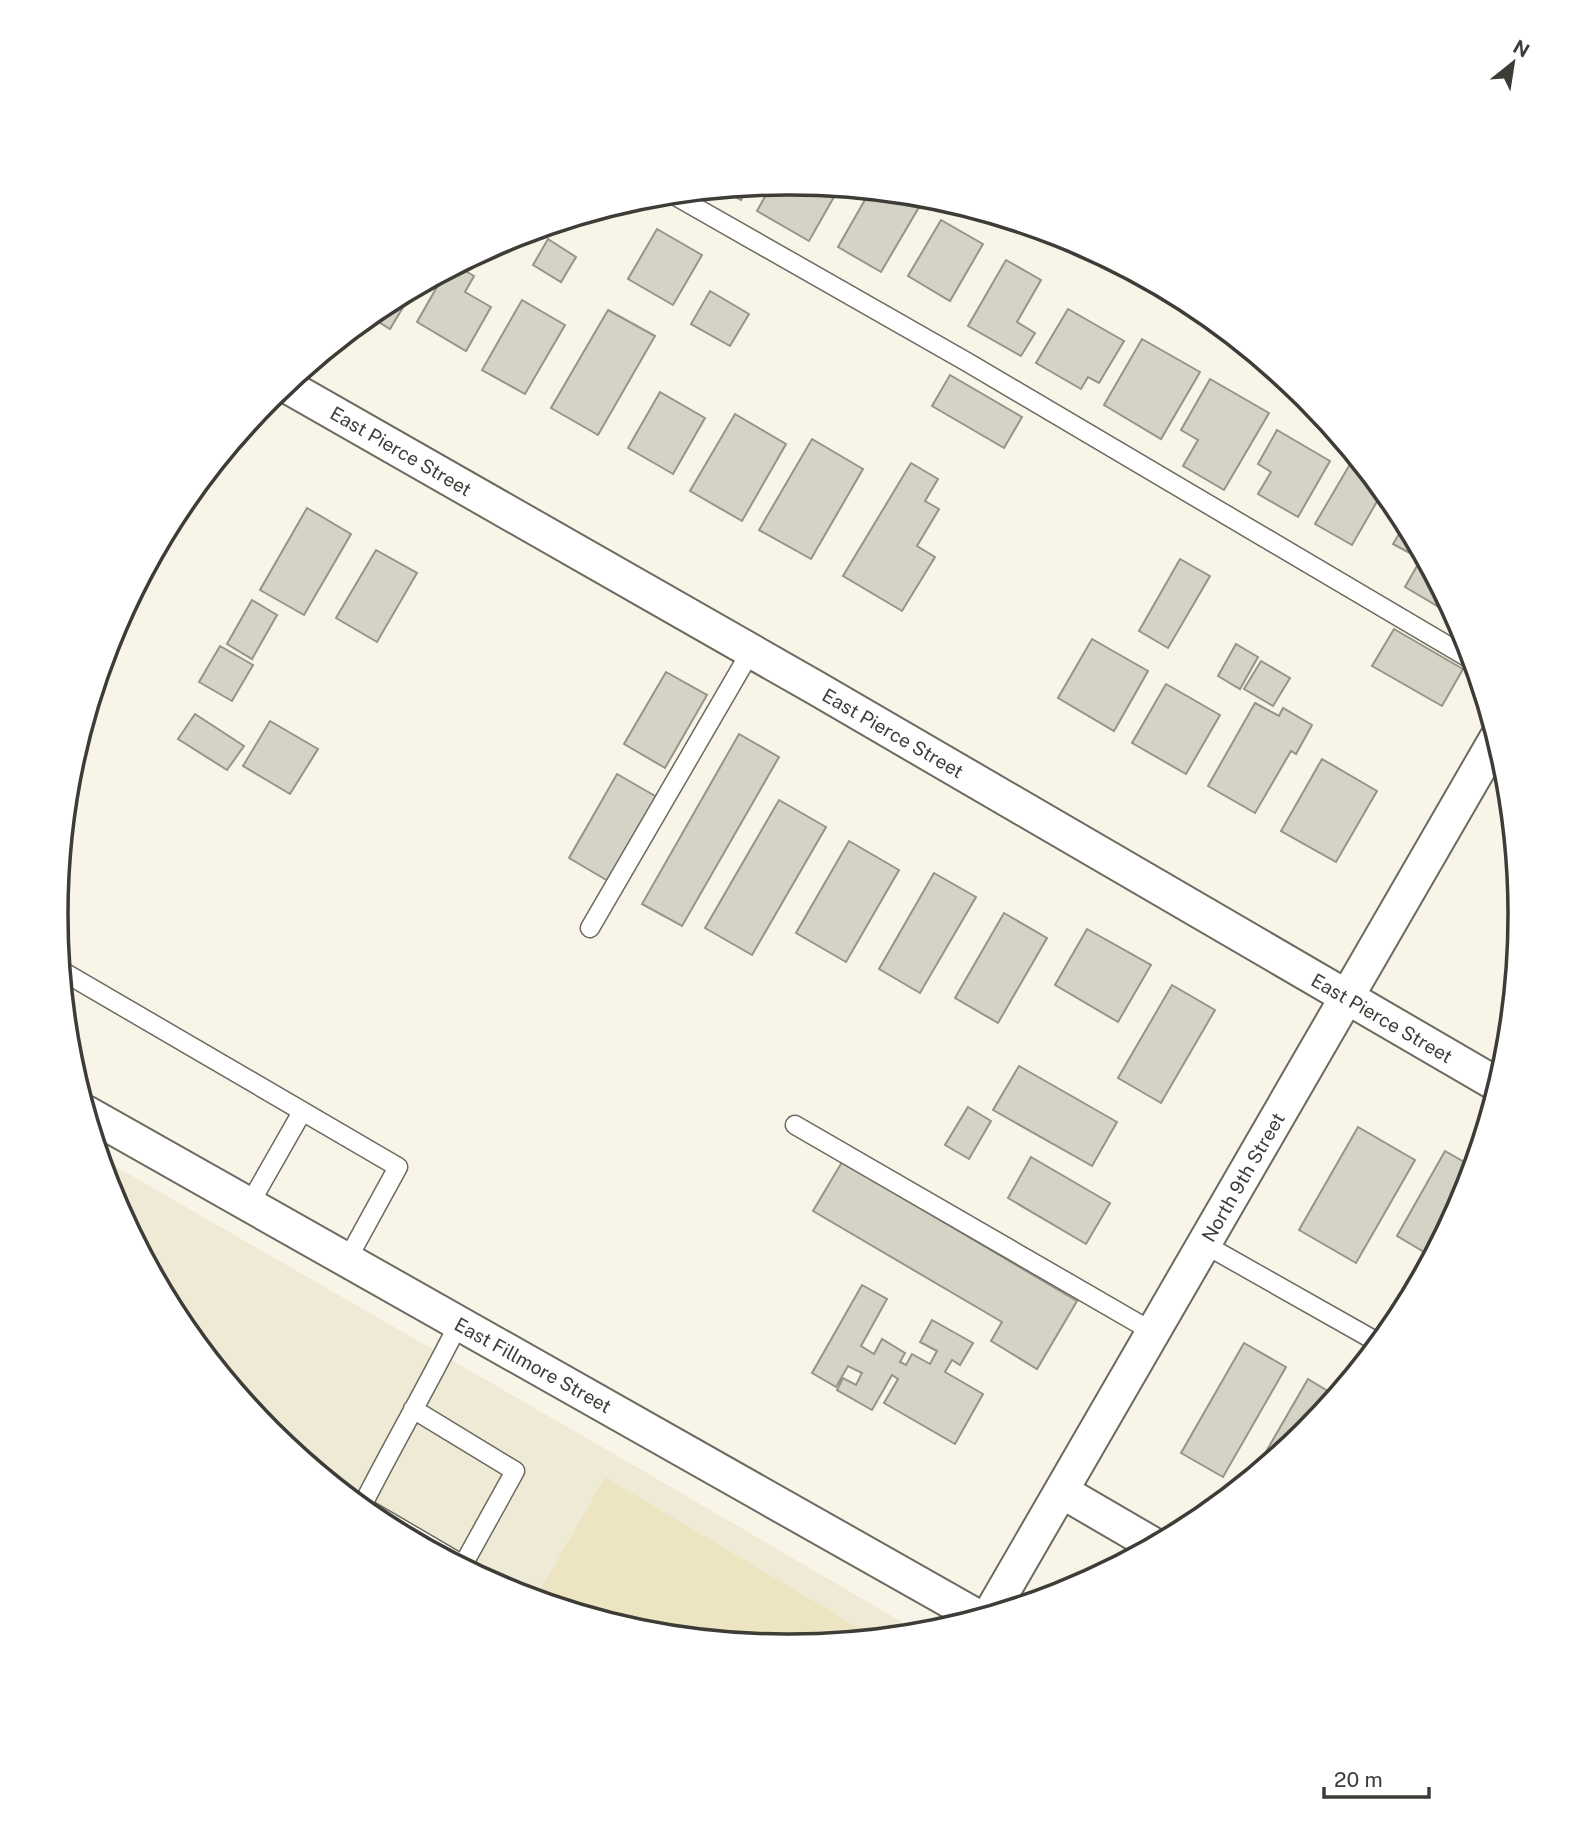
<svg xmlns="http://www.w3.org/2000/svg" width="1576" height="1829" font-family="'Public Sans',sans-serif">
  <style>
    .built { fill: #efead5 }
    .green { fill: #ede5c2 }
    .building { fill: #d5d3c6; stroke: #969387; stroke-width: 2 }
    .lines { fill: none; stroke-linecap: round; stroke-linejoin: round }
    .service-casing { stroke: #6c6a5e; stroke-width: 21 }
    .minor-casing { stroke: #6c6a5e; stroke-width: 37 }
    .service { stroke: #fff; stroke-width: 18 }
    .minor { stroke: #fff; stroke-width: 33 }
    .labels { text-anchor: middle; stroke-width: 6; stroke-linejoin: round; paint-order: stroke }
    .street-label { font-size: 19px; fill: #3d3c37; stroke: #fff }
    .rim { fill: none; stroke: #3d3c37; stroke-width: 3.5 }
  </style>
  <rect width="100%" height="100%" fill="#f8f5e8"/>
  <polygon class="built" points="101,1158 616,1455 921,1633 788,1646 645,1632 508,1591 381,1523 270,1432 179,1321 112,1194"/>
  <polygon class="green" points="605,1477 862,1630 864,1639 788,1646 645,1632 535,1599"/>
  <g class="building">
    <polygon points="788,183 839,188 809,241 757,211 772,184"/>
    <polygon points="748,186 741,200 722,189"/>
    <polygon points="870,191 909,194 922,202 881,272 838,247"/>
    <polygon points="941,220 983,244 950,301 908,276"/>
    <polygon points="657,229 702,255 673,305 628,279"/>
    <polygon points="548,239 576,257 561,282 533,265"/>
    <polygon points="1006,260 1041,280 1017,322 1035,333 1021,356 968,326"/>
    <polygon points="457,266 474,276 465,292 491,307 466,351 417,322 446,271"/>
    <polygon points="414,289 390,329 369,316 382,306"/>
    <polygon points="710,291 749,314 730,346 691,324"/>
    <polygon points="522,300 565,325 525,394 482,370"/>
    <polygon points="1068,309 1124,341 1099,383 1088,377 1081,389 1036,363"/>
    <polygon points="608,310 655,336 598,435 551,408"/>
    <polygon points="1142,339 1200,372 1161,439 1104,405"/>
    <polygon points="950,375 1022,417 1004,448 932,406"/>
    <polygon points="1210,379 1269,413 1224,490 1183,466 1198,440 1181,430"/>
    <polygon points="660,392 705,418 673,474 628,448"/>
    <polygon points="735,414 786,444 742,521 690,491"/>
    <polygon points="1277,430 1330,461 1298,517 1258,494 1271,472 1258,464"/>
    <polygon points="812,439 863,469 811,559 759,530"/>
    <polygon points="1353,459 1360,463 1383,491 1352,545 1315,524"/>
    <polygon points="911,463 938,479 925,501 939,509 917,546 935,557 902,611 843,576"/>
    <polygon points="307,508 351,534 304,615 260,590"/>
    <polygon points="1405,524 1454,616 1405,587 1421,559 1393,544"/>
    <polygon points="376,550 417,573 377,642 336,618"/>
    <polygon points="1180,559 1210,576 1168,648 1139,631"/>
    <polygon points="252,600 277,615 252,659 227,644"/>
    <polygon points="1394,629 1463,669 1442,706 1372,666"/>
    <polygon points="1092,639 1148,671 1114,731 1058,698"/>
    <polygon points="1236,644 1258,657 1240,689 1218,676"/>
    <polygon points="220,646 253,665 232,701 199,682"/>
    <polygon points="1261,661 1290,678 1273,706 1244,689"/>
    <polygon points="666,672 707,695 665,768 624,744"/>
    <polygon points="1166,684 1220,715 1186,774 1132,743"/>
    <polygon points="1255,703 1279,716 1283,708 1312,725 1296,754 1291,751 1255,813 1208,786"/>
    <polygon points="195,714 244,746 227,770 178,739"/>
    <polygon points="270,721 318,749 290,794 243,766"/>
    <polygon points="739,734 779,757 682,926 642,904"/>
    <polygon points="1322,759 1377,791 1336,862 1281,831"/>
    <polygon points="617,774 657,797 608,881 569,858"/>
    <polygon points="779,800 826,827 752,955 705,928"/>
    <polygon points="849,841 899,870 846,962 796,933"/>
    <polygon points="934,873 976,897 920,993 879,969"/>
    <polygon points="1004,913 1047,938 998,1023 955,998"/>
    <polygon points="1087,929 1151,965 1118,1022 1055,985"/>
    <polygon points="1172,985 1215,1010 1161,1103 1118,1078"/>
    <polygon points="1019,1066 1117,1122 1092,1166 993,1110"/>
    <polygon points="968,1107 991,1121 969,1159 945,1145"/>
    <polygon points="1358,1127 1415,1160 1356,1263 1299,1230"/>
    <polygon points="1445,1151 1473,1167 1464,1195 1431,1256 1397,1236"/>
    <polygon points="1031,1157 1110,1203 1086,1244 1008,1198"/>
    <polygon points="842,1162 1077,1301 1037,1369 991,1341 1002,1322 813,1211"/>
    <polygon points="862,1285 887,1299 861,1346 874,1354 882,1339 905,1353 900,1362 906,1365 912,1354 930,1364 937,1351 920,1342 932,1320 973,1343 960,1365 952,1360 945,1372 983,1394 955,1444 884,1403 898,1379 892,1375 872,1410 837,1390 843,1378 856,1385 862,1373 848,1366 836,1387 812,1373"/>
    <polygon points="1244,1343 1286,1367 1223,1477 1181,1453"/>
    <polygon points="1308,1379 1336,1396 1305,1432 1252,1476"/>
  </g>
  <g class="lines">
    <g class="service-casing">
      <g id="service">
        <polyline points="672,194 967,362 1472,660"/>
        <polyline points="590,928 751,651"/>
        <polyline points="62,971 398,1167 347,1260"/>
        <polyline points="795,1125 1153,1332"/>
        <polyline points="249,1205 302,1112"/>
        <polyline points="1204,1244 1379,1343"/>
        <path d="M 413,1409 L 515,1471 L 463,1565 L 362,1506 C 393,1445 428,1385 459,1323"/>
      </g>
    </g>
    <g class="minor-casing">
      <g id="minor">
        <polyline points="285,385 816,688 1498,1085"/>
        <polyline points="87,1113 980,1618"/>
        <polyline points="1063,1492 1154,1545"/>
        <polyline points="990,1614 1496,739"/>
      </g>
    </g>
    <use href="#service" class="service"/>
    <use href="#minor" class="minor"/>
  </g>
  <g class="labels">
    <g class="street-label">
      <text transform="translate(401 451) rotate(30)" y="7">East Pierce Street</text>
      <text transform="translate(893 733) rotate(30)" y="7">East Pierce Street</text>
      <text transform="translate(1382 1018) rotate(30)" y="7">East Pierce Street</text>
      <text transform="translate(1243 1177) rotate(-60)" y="7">North 9th Street</text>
      <text transform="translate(533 1365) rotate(29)" y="7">East Fillmore Street</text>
    </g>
  </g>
  <path d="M0 0H1576V1829H0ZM787 195H789A719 719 0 0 1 1508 914V915A719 719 0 0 1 789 1634H787A719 719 0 0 1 68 915V914A719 719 0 0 1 787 195Z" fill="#fff" fill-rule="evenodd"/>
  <path class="rim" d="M787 195H789A719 719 0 0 1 1508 914V915A719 719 0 0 1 789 1634H787A719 719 0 0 1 68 915V914A719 719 0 0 1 787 195Z"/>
  <g transform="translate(1513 63) rotate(30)" stroke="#ffffff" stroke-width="5" paint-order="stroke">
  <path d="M0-5L12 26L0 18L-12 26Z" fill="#3d3c37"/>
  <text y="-10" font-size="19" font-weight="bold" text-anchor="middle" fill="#3d3c37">N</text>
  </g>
  <path d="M1324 1787v10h105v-10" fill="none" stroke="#3d3c37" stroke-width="3.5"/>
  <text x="1334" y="1787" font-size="21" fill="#3d3c37" stroke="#ffffff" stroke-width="5" paint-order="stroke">20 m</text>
</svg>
